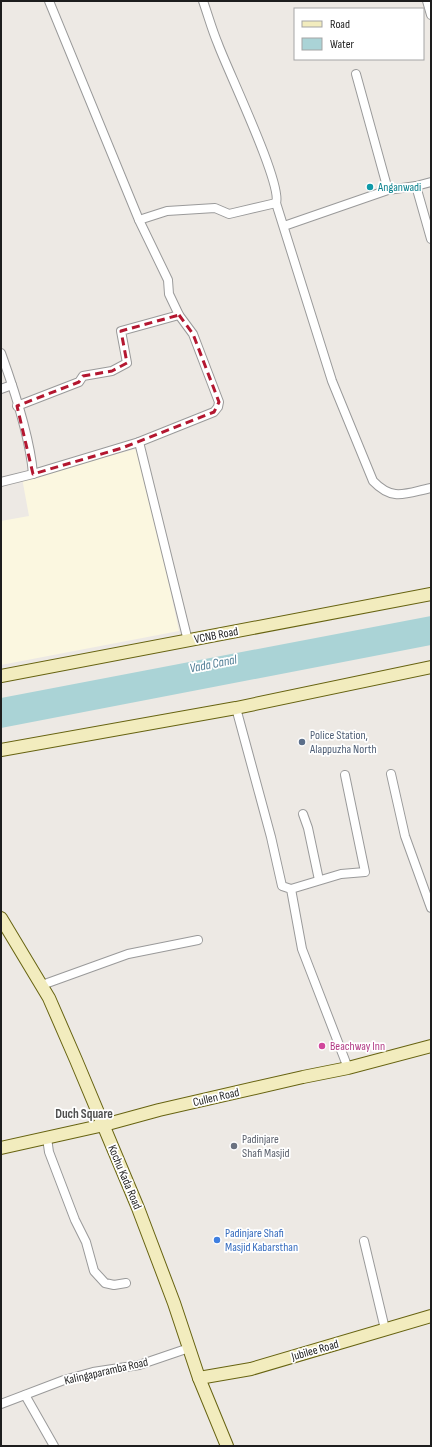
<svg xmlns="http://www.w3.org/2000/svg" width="432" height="1447" font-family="'Sofia Sans Condensed',sans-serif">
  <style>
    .education { fill: #fbf7e0 }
    .water { fill: #aad3d6 }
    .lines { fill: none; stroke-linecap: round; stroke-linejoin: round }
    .minor-casing { stroke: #9a9a9a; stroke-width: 10 }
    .secondary-casing { stroke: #676311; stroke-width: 14 }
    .minor { stroke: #fff; stroke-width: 8 }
    .secondary { stroke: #f2ecbe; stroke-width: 12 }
    .marked { fill: none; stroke: #b41730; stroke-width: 3; stroke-dasharray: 8 5; stroke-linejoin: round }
    .culture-dot { fill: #0f9aa8; stroke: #fff; stroke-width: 1.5 }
    .service-dot { fill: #5c6f8a; stroke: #fff; stroke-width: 1.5 }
    .hotel-dot { fill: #d1479c; stroke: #fff; stroke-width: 1.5 }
    .worship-dot { fill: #6b7280; stroke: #fff; stroke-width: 1.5 }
    .shop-dot { fill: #3f7fe0; stroke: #fff; stroke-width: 1.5 }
    .labels { text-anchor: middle; stroke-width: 3.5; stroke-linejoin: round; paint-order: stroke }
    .culture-label { font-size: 12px; fill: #0d838f; stroke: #fff; text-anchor: start }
    .street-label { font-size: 12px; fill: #1d1d1d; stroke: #fff }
    .service-label { font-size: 12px; fill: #4e5e75; stroke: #fff; text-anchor: start }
    .hotel-label { font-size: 12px; fill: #b23c85; stroke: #fff; text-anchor: start }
    .worship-label { font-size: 12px; fill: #5b616d; stroke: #fff; text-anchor: start }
    .shop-label { font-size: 12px; fill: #366cbe; stroke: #fff; text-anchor: start }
    .water-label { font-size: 13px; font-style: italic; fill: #4e7c94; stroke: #fff }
    .neighbourhood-label { font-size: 13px; font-weight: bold; fill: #505050; stroke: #fff }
  </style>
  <rect width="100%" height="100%" fill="#ede9e4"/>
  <polygon class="education" points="140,448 179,631 1,665 1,521 29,516 22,478"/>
  <polygon class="water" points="431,616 431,645 1,728 1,698"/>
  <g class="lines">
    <g class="minor-casing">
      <g id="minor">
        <polyline points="49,1 139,220 168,280 169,294 179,315 193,334 219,402 218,407 214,412 139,442"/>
        <path d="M 203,1 C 208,15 212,30 218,44 C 227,69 283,185 276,203 L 332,381 L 373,481 C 393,502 406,493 431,488"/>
        <polyline points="427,1 431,15"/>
        <polyline points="356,74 388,190"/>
        <polyline points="416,186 431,182"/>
        <polyline points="139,220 167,211 215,208 229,214 276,203"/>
        <polyline points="284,226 388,190 416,186 431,239"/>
        <path d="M 1,353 C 14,389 30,436 33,474 L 139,442 L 188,641"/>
        <polyline points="1,389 12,385"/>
        <polyline points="17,406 79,382 83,376 112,371 127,363 121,331 179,315"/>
        <polyline points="1,482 33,474"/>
        <polyline points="236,708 271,837 282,886 291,889 302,949 348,1068"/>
        <polyline points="391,774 405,836 431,908"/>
        <polyline points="303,814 308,828 319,880"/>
        <polyline points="291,889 341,874 365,872 345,775"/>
        <polyline points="42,985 128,954 198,940"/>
        <polyline points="47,1138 49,1152 75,1220 86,1242 94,1271 105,1283 114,1285 126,1283"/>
        <polyline points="364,1241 385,1329"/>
        <polyline points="25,1395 54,1446"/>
        <polyline points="1,1404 64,1380 93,1372 139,1365 189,1348"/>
      </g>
    </g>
    <g class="secondary-casing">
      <g id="secondary">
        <polyline points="1,676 431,594"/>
        <polyline points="1,750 236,708 431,667"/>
        <polyline points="1,918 49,998 76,1060 138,1208 174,1303 199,1378 227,1446"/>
        <polyline points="1,1148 104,1125 159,1110 303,1077 348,1068 431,1046"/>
        <polyline points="199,1378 251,1369 431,1316"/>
      </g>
    </g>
    <use href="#minor" class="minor"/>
    <use href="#secondary" class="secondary"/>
  </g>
  <path class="marked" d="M 179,315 L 193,334 L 219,402 L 214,412 L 122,448 L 33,474 L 17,406 L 79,382 L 83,376 L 112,371 L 127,363 L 121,331 Z"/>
  <circle class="culture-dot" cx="370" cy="187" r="4"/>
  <circle class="service-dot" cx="302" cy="742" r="4"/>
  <circle class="hotel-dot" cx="322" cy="1046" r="4"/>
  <circle class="worship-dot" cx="234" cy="1146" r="4"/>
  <circle class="shop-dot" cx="217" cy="1240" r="4"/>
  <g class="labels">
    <g class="culture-label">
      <text x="378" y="191">Anganwadi</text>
    </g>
    <g class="street-label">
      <text transform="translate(216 635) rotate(-11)" y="4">VCNB Road</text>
      <text transform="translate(216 1097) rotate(-13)" y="4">Cullen Road</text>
      <text transform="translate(125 1177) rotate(67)" y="4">Kochu Kada Road</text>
      <text transform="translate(315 1350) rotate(-16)" y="4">Jubilee Road</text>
      <text transform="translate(106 1371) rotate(-13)" y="4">Kalingaparamba Road</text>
    </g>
    <g class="service-label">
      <text x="310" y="739">Police Station,<tspan x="310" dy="14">Alappuzha North</tspan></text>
    </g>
    <g class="hotel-label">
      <text x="330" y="1050">Beachway Inn</text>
    </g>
    <g class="worship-label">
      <text x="242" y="1143">Padinjare<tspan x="242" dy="14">Shafi Masjid</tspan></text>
    </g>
    <g class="shop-label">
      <text x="225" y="1237">Padinjare Shafi<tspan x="225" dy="14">Masjid Kabarsthan</tspan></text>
    </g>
    <g class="water-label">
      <text transform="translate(213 663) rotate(-11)" y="5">Vada Canal</text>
    </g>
    <g class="neighbourhood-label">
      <text x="84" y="1118">Duch Square</text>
    </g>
  </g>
  <rect width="432" height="1447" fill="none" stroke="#1d1d1d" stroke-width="4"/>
  <rect x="294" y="8" width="130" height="52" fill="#ffffff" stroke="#a5a5a5"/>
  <rect x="302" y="21" width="20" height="6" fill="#f2ecbe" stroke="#a5a5a5"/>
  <text x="330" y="28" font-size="12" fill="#1d1d1d">Road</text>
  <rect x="302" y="38" width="20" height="12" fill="#aad3d6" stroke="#a5a5a5"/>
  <text x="330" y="48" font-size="12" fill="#1d1d1d">Water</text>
</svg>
